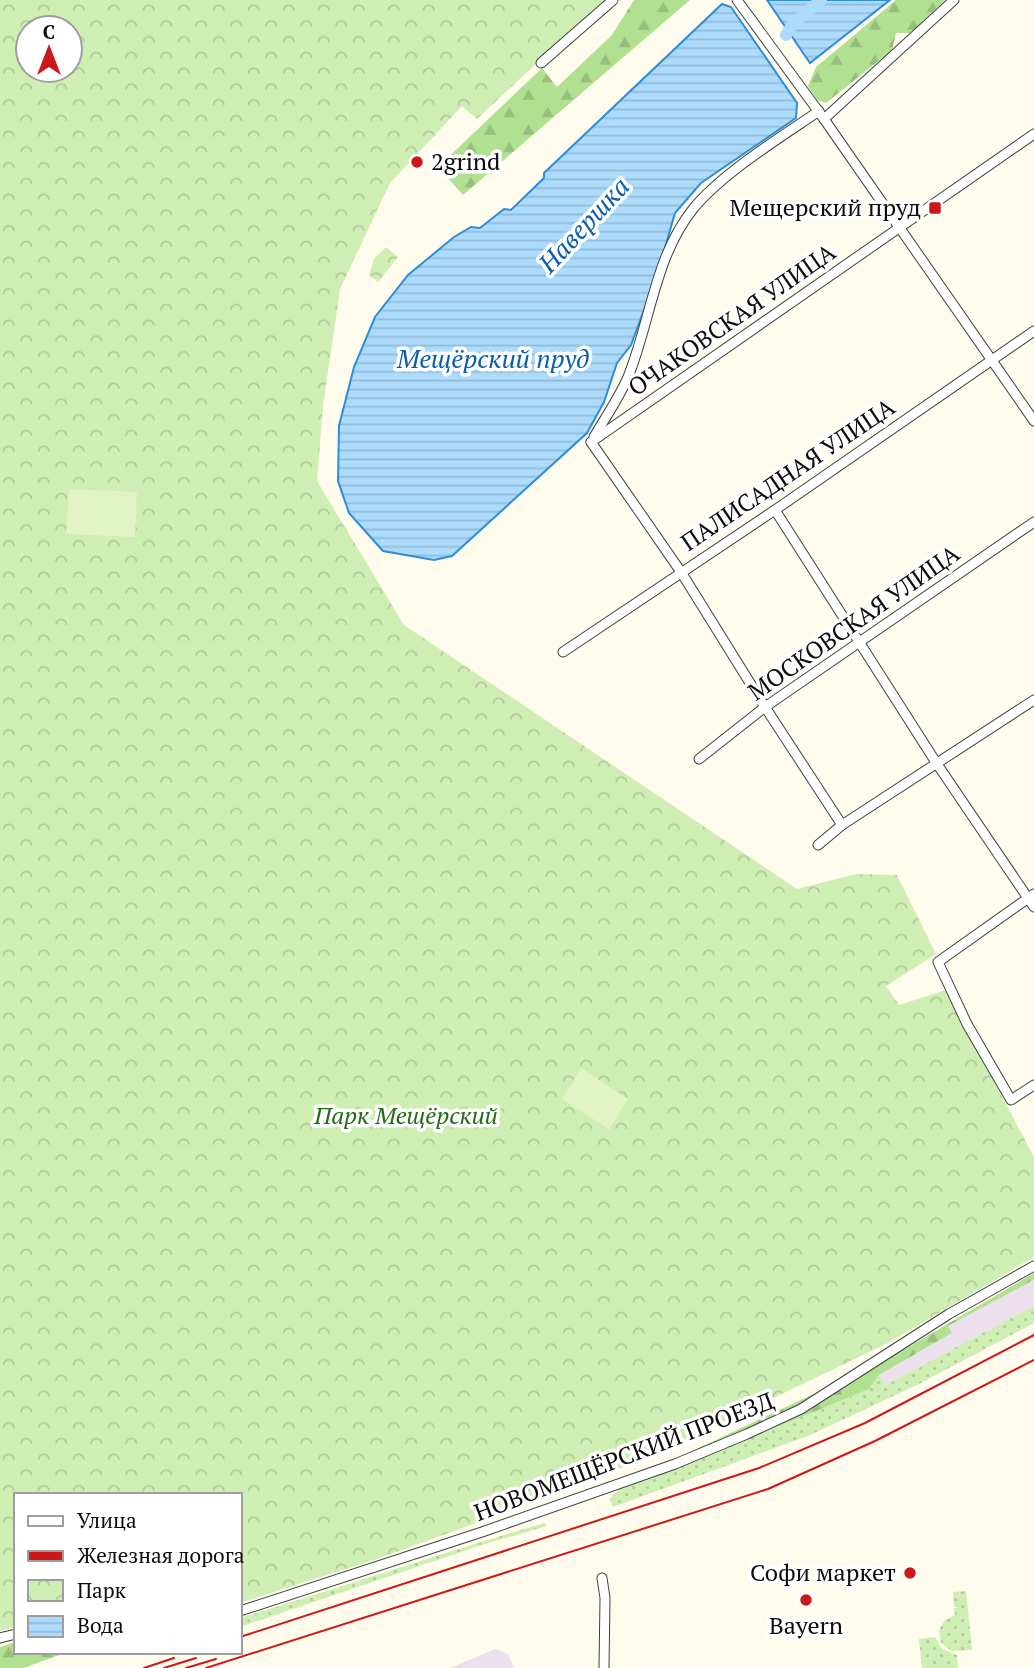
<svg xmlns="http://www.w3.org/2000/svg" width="1034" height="1668" font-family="'PT Serif',serif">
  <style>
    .industrial { fill: #ece0ed }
    .grass { fill: url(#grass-dots) }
    .forest { fill: url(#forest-firs) }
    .park { fill: url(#park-crowns); fill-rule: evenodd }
    .pitch { fill: #e2f4c6 }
    .water { fill: url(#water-rules); stroke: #2c8eda; stroke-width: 2 }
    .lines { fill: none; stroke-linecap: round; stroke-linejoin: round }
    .river { stroke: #acdbfc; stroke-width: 12 }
    .minor-casing { stroke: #404040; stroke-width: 11 }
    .minor { stroke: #fff; stroke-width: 9 }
    .rail { stroke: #cb1819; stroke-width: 2 }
    .poi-dot { fill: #cb1819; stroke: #fff; stroke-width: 2.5 }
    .labels { text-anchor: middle; stroke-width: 7; stroke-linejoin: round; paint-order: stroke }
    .poi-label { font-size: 24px; fill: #0d0d0d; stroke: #fff; text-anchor: end }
    .street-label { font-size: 24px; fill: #0d0d0d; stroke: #fff }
    .park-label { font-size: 24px; font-style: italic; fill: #256b17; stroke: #fff }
    .water-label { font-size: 26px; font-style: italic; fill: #0a5eab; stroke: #fff }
  </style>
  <defs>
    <pattern id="grass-dots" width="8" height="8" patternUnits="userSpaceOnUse" patternTransform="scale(1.75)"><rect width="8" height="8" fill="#cfeeb3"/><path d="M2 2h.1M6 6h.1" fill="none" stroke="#b1cb99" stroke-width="1.8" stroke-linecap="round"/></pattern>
    <pattern id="forest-firs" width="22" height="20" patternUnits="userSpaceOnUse" patternTransform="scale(1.75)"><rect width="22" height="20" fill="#b1e091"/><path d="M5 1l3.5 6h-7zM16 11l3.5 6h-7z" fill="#97bf7c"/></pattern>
    <pattern id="park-crowns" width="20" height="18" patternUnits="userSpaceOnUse" patternTransform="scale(1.75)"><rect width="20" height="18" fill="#cfeeb3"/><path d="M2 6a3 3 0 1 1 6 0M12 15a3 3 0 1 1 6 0" fill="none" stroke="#b1cb99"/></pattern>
    <pattern id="water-rules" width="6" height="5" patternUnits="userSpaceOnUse" patternTransform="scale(1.75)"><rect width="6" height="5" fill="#acdbfc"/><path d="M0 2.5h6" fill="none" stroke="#93bbd7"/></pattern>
  </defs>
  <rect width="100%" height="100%" fill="#fffced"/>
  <g class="industrial">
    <polygon points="1034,1280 1034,1306 885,1385 879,1375 951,1334 948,1326"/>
    <polygon points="495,1649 508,1654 514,1668 450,1668"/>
  </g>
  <g class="grass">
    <polygon points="1034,1306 1034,1323 917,1385 808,1436 613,1507 609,1499 624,1485 656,1468 663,1474 869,1389 879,1375 885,1385"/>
    <path d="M 545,1523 L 547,1526 L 482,1545 L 240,1627 L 240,1618 C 342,1587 443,1552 545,1523 Z"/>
    <polygon points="966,1591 972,1650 952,1651 941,1643 939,1630 945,1620 955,1615 954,1608 958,1607 954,1607 953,1592"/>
    <polygon points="935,1637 942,1649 957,1655 958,1668 922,1668 919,1639"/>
  </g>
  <g class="forest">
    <polygon points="634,0 690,0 463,195 438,167 542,68 557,87 612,35"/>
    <polygon points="896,0 945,0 910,33 896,33 892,50 826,103 817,100 808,86 816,67"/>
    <polygon points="1034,1273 1034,1280 948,1326 952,1333 879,1375 869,1389 663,1474 656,1468 888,1359"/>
    <polygon points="16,1642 16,1652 68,1652 23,1668 0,1668 0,1647"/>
  </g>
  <g class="park">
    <path d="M 0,0 L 604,0 L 477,119 L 462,106 L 390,183 L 340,289 L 323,406 L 317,481 L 404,625 L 797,889 L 857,874 L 897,875 L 936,954 L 886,986 L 899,1005 L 946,990 L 1034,1157 L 1034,1257 L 888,1343 L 659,1453 L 580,1485 L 380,1558 L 240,1603 L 240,1495 L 16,1495 L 16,1627 L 0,1631 ZM 28,28 L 70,28 L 70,70 L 28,70 Z"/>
    <polygon points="386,247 398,257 378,282 369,275 374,259"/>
  </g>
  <g class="pitch">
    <polygon points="69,489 137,492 135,537 66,534"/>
    <polygon points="581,1068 628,1099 609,1129 562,1099"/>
  </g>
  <g class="water">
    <polygon points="767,0 890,0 810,63"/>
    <polygon points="722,4 731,7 797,103 796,118 701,183 675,213 658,272 631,345 617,363 604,402 587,433 452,556 434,560 383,551 349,513 338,481 339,426 354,367 375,317 408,275 454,237 471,227 480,228 504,209 511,210 544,178 544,173"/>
  </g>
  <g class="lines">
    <polyline class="river" points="786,35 793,24 821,0"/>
    <g class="minor-casing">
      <g id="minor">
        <polyline points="737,0 824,119 1034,421"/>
        <polyline points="541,63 613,0"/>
        <polyline points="824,119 954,0"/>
        <path d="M 594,437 C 605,418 619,398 628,377 C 650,323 655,256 693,209 C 721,174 781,137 819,111"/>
        <polyline points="591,442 1034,134"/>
        <polyline points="591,442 681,572 765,707 842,825"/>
        <polyline points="775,510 937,764 1034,907"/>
        <polyline points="563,652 775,510 1034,331"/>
        <polyline points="699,759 765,707 1034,522"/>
        <polyline points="818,845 842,825 1034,700"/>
        <polyline points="1034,894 938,962 967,1024 1011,1100 1034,1085"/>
        <polyline points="602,1578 605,1598 604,1668"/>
        <polyline points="240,1611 482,1532 675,1464 747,1434 801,1409 949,1314 1034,1266"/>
        <polyline points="0,1638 16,1634"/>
      </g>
    </g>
    <use href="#minor" class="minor"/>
    <g class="rail">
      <polyline points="240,1637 759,1468 865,1423 1034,1335"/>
      <polyline points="144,1668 174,1658"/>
      <polyline points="164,1668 196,1658"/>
      <polyline points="186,1668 216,1659"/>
      <polyline points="206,1668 768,1489 875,1441 1034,1360"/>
    </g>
  </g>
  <g class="poi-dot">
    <circle cx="417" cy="162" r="7"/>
    <rect x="928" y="201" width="14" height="14" rx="3.5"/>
    <circle cx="910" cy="1573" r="7"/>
    <circle cx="806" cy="1600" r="7"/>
  </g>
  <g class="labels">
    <g class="poi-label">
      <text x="431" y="170" text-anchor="start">2grind</text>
      <text x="921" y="216">Мещерский пруд</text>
      <text x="896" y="1581">Софи маркет</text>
      <text x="806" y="1634" text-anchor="middle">Bayern</text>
    </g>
    <g class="street-label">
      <text transform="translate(732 320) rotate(-35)" y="8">ОЧАКОВСКАЯ УЛИЦА</text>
      <text transform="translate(788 475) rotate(-34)" y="8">ПАЛИСАДНАЯ УЛИЦА</text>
      <text transform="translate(854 623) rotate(-35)" y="8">МОСКОВСКАЯ УЛИЦА</text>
      <text transform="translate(624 1457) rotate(-21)" y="8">НОВОМЕЩЁРСКИЙ ПРОЕЗД</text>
    </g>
    <g class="park-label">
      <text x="406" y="1124">Парк Мещёрский</text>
    </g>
    <g class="water-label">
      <text transform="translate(584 225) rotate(-47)" y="9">Навершка</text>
      <text x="493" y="368">Мещёрский пруд</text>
    </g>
  </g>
  <rect x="14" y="1493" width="228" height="161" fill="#ffffff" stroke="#9e9e9e" stroke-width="2"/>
  <rect x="28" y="1516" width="35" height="10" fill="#ffffff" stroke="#9e9e9e" stroke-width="2"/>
  <text x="77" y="1528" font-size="21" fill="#0d0d0d">Улица</text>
  <rect x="28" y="1551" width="35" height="10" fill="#cb1819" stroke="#9e9e9e" stroke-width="2"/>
  <text x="77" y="1563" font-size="21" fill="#0d0d0d">Железная дорога</text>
  <rect x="28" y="1580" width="35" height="21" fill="url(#park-crowns)" stroke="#9e9e9e" stroke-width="2"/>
  <text x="77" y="1598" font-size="21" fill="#0d0d0d">Парк</text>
  <rect x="28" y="1616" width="35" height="21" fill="url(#water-rules)" stroke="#9e9e9e" stroke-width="2"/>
  <text x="77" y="1633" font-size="21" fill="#0d0d0d">Вода</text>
  <g transform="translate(49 49)"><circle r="33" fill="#ffffff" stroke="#9e9e9e" stroke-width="2"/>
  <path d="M0-5L12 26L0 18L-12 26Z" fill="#cb1819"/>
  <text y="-10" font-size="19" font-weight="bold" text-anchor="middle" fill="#0d0d0d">С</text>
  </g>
</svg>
